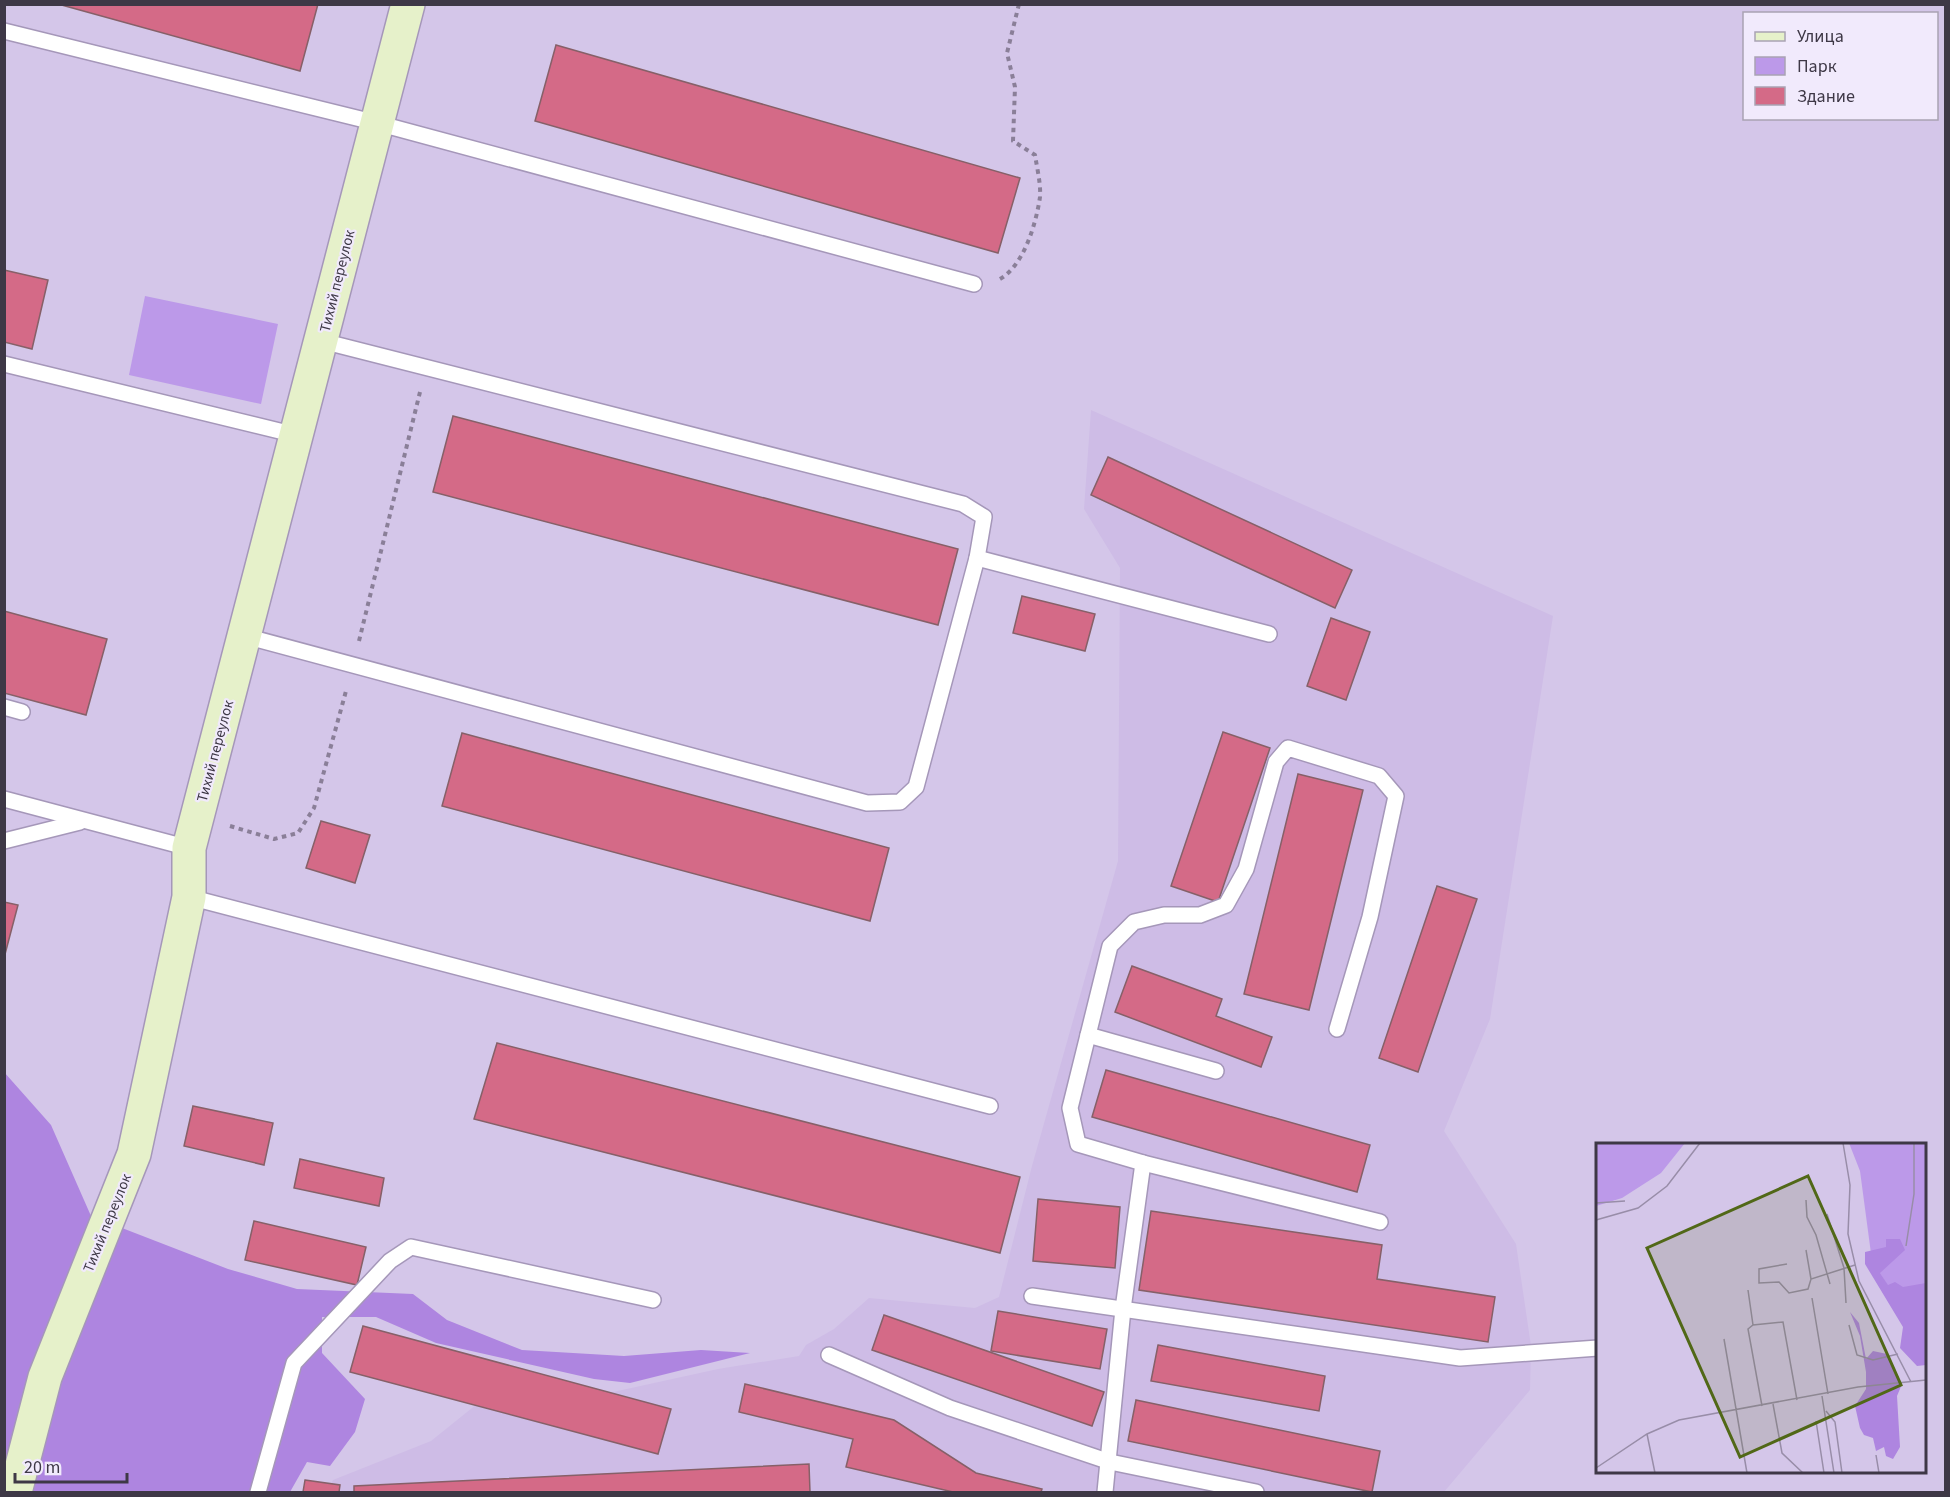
<svg xmlns="http://www.w3.org/2000/svg" width="1950" height="1497" font-family="'Source Sans 3',sans-serif">
  <style>
    .built { fill: #cebce6 }
    .green { fill: #bc99e9 }
    .forest { fill: #ae85e0 }
    .building { fill: #d46a87; stroke: #866068; stroke-width: 1.5 }
    .lines { fill: none; stroke-linecap: round; stroke-linejoin: round }
    .lane-casing { stroke: #a597b9; stroke-width: 18 }
    .secondary-casing { stroke: #a597b9; stroke-width: 36 }
    .path { stroke: #8a7f98; stroke-width: 4; stroke-dasharray: 4.5 4.5; stroke-linecap: butt }
    .lane { stroke: #fff; stroke-width: 15 }
    .secondary { stroke: #e6f1ca; stroke-width: 33 }
    .labels { text-anchor: middle; stroke-width: 4.5; stroke-linejoin: round; paint-order: stroke }
    .street-label { font-size: 15px; fill: #3e3846; stroke: #f1eafc }
    .inset-road { fill: none; stroke: #988da8; stroke-width: 1.5 }
    .view { fill: #516817; fill-opacity: 0.15; stroke: #516817; stroke-width: 3 }
    .inset-edge { fill: none; stroke: #3e3846; stroke-width: 3 }
  </style>
  <rect width="100%" height="100%" fill="#d4c6e9"/>
  <polygon class="built" points="1091,410 1553,616 1490,1019 1444,1131 1516,1244 1531,1346 1530,1390 1444,1492 327,1492 333,1480 431,1441 482,1400 534,1389 613,1392 718,1369 799,1356 806,1345 834,1329 869,1298 975,1308 999,1297 1032,1166 1118,861 1120,568 1084,509"/>
  <polygon class="green" points="145,296 278,324 261,404 129,375"/>
  <polygon class="forest" points="4,1072 51,1125 91,1216 228,1269 297,1289 413,1294 447,1320 522,1350 624,1356 701,1350 750,1353 630,1383 594,1379 436,1343 376,1317 322,1317 322,1353 365,1399 355,1432 330,1466 307,1462 290,1492 5,1492"/>
  <g class="building">
    <polygon points="58,4 318,4 300,71"/>
    <polygon points="556,45 1020,178 998,253 535,121"/>
    <polygon points="4,270 48,280 32,349 4,342"/>
    <polygon points="453,416 958,549 938,625 433,492"/>
    <polygon points="1108,457 1352,570 1335,608 1091,495"/>
    <polygon points="1022,596 1095,614 1085,651 1013,633"/>
    <polygon points="4,611 107,639 86,715 4,693"/>
    <polygon points="1331,618 1370,632 1346,700 1307,686"/>
    <polygon points="1223,732 1270,748 1218,902 1171,886"/>
    <polygon points="462,733 889,848 870,921 442,806"/>
    <polygon points="1298,774 1363,790 1309,1010 1244,994"/>
    <polygon points="321,821 370,835 355,883 306,868"/>
    <polygon points="1437,886 1477,899 1418,1072 1379,1058"/>
    <polygon points="4,902 18,905 4,958"/>
    <polygon points="1132,966 1222,999 1216,1016 1272,1037 1261,1067 1115,1012"/>
    <polygon points="497,1043 1020,1177 1000,1253 474,1119"/>
    <polygon points="1106,1070 1370,1145 1357,1192 1092,1117"/>
    <polygon points="193,1106 273,1123 264,1165 184,1146"/>
    <polygon points="300,1159 384,1178 379,1206 294,1188"/>
    <polygon points="1038,1199 1120,1207 1115,1268 1033,1261"/>
    <polygon points="1151,1211 1382,1245 1377,1279 1495,1297 1488,1342 1139,1290"/>
    <polygon points="254,1221 366,1247 357,1285 245,1260"/>
    <polygon points="998,1311 1107,1329 1100,1369 991,1351"/>
    <polygon points="884,1315 1104,1392 1092,1426 872,1350"/>
    <polygon points="363,1326 671,1409 658,1454 350,1372"/>
    <polygon points="1158,1345 1325,1376 1319,1411 1151,1381"/>
    <polygon points="745,1384 894,1420 976,1473 1042,1489 1041,1492 953,1492 846,1467 853,1439 739,1412"/>
    <polygon points="1136,1400 1380,1451 1372,1492 1128,1441"/>
    <polygon points="809,1464 810,1492 354,1492 354,1486"/>
    <polygon points="305,1480 340,1485 339,1492 303,1492"/>
  </g>
  <g class="lines">
    <g class="lane-casing">
      <g id="lane">
        <polyline points="4,31 377,123 974,284"/>
        <polyline points="4,364 296,435"/>
        <polyline points="977,558 1269,634"/>
        <polyline points="245,636 867,803 900,802 916,787 977,558 984,517 963,504 322,341"/>
        <polyline points="4,707 22,712"/>
        <polyline points="4,799 189,848"/>
        <polyline points="4,841 80,822"/>
        <polyline points="189,897 990,1106"/>
        <polyline points="1088,1035 1216,1071"/>
        <polyline points="1143,1163 1380,1222"/>
        <polyline points="1032,1296 1460,1358 1598,1348"/>
        <polyline points="829,1355 950,1408 1110,1462 1256,1492"/>
        <polyline points="258,1492 294,1363 390,1261 411,1247 653,1300"/>
        <polyline points="1105,1492 1123,1309 1143,1163 1078,1144 1070,1108 1110,946 1134,922 1164,915 1200,915 1226,905 1246,869 1276,762 1288,748 1379,776 1396,796 1370,917 1337,1029"/>
      </g>
    </g>
    <g class="secondary-casing">
      <polyline id="secondary" points="15,1492 45,1377 134,1154 189,897 189,848 408,4"/>
    </g>
    <g class="path">
      <path d="M 1000,279 C 1024,265 1036,224 1040,197 C 1041,184 1037,168 1035,155 L 1013,141 L 1015,87 L 1007,53 L 1019,4"/>
      <polyline points="359,641 420,392"/>
      <polyline points="230,826 274,839 298,833 314,808 346,691"/>
    </g>
    <use href="#lane" class="lane"/>
    <use href="#secondary" class="secondary"/>
  </g>
  <g class="labels">
    <g class="street-label">
      <text transform="translate(337 281) rotate(-76)" y="5">Тихий переулок</text>
      <text transform="translate(215 751) rotate(-75)" y="5">Тихий переулок</text>
      <text transform="translate(107 1223) rotate(-68)" y="5">Тихий переулок</text>
    </g>
  </g>
  <g transform="translate(1596 1143)">
    <rect width="330" height="330" fill="#d4c6e9"/>
    <path d="M 0,0 L 89,0 L 65,30 L 26,55 L 0,63 ZM 253,0 L 330,0 L 330,174 L 312,174 L 276,118 L 264,28 Z" fill="#bc99e9"/>
    <path d="M 290,96 L 304,96 L 309,107 L 284,130 L 292,142 L 299,139 L 307,144 L 330,140 L 330,222 L 321,223 L 304,205 L 307,184 L 269,121 L 269,109 L 290,104 ZM 254,169 L 263,180 L 270,216 L 277,208 L 291,211 L 306,241 L 301,253 L 304,304 L 297,316 L 290,313 L 288,304 L 280,308 L 277,295 L 268,292 L 264,285 L 259,263 L 270,246 L 270,229 L 264,193 Z" fill="#ae85e0"/>
    <path class="inset-road" d="M 247,0 L 254,42 L 252,91 L 263,138 L 315,239M 210,57 L 211,74 L 220,92 L 234,141M 0,60 L 29,58M 231,71 L 248,125 L 250,160M 0,77 L 42,65 L 71,43 L 104,0M 310,103 L 318,51 L 318,0M 210,107 L 215,136M 191,121 L 163,126 L 163,140 L 183,139 L 193,150 L 212,146 L 215,136 L 259,122M 152,147 L 157,182M 216,155 L 232,251M 253,182 L 261,212 L 277,217 L 302,211M 128,196 L 151,330M 226,253 L 238,330M 177,261 L 186,310 L 207,330M 166,263 L 152,186 L 157,182 L 187,179 L 201,257M 230,268 L 239,279 L 246,330M 220,278 L 228,330M 51,291 L 59,330M 280,312 L 283,330M 0,325 L 51,291 L 83,277 L 262,244 L 330,237"/>
    <path class="view" d="M 212,33 L 305,242 L 144,314 L 51,105 Z"/>
    <rect width="330" height="330" class="inset-edge"/>
  </g>
  <rect width="1950" height="1497" fill="none" stroke="#3e3846" stroke-width="12"/>
  <rect x="1743" y="12" width="195" height="108" fill="#f1eafc" stroke="#a9a3b3" stroke-width="1.5"/>
  <rect x="1755" y="32" width="30" height="9" fill="#e6f1ca" stroke="#a9a3b3" stroke-width="1.5"/>
  <text x="1797" y="42" font-size="18" fill="#3e3846">Улица</text>
  <rect x="1755" y="57" width="30" height="18" fill="#bc99e9" stroke="#a9a3b3" stroke-width="1.5"/>
  <text x="1797" y="72" font-size="18" fill="#3e3846">Парк</text>
  <rect x="1755" y="87" width="30" height="18" fill="#d46a87" stroke="#a9a3b3" stroke-width="1.5"/>
  <text x="1797" y="102" font-size="18" fill="#3e3846">Здание</text>
  <path d="M15 1473v9h112v-9" fill="none" stroke="#3e3846" stroke-width="3"/>
  <text x="24" y="1473" font-size="18" fill="#3e3846" stroke="#f1eafc" stroke-width="4.5" paint-order="stroke">20 m</text>
</svg>
